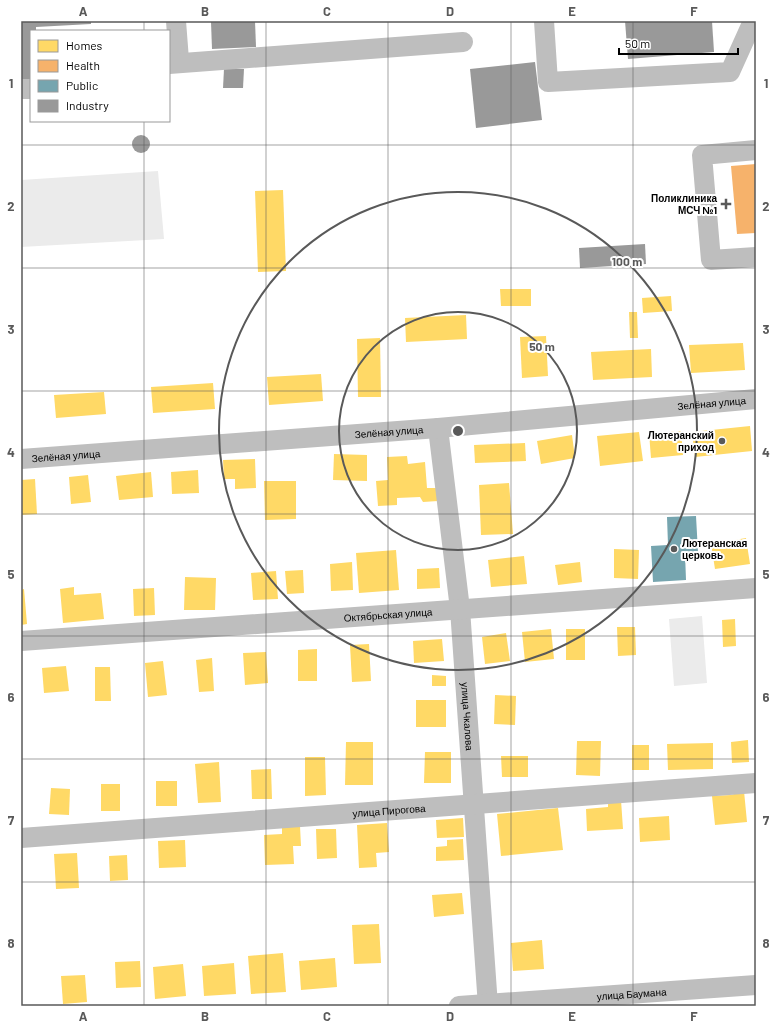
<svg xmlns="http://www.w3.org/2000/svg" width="777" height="1027" font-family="Barlow,sans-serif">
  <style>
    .green { fill: #ebebeb }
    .homes { fill: #ffd966 }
    .health { fill: #f6b26b }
    .public { fill: #76a5af }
    .industry { fill: #999 }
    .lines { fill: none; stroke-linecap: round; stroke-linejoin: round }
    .minor { stroke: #bebebe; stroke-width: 20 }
    .grid { fill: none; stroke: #595959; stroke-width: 1; stroke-opacity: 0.55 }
    .ring { fill: none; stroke: #595959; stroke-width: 2 }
    .poi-dot { fill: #595959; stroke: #fff; stroke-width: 1.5 }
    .labels { text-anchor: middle; stroke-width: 4; stroke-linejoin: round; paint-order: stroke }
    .poi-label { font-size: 10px; font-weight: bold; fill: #000; stroke: #fff; text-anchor: end }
    .street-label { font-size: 10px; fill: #000; stroke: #fff }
    .centre { fill: #595959; stroke: #fff; stroke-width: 2 }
    .ring-label { font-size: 12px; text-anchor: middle; font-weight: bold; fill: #595959; stroke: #fff; stroke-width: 4; stroke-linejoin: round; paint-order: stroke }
    .neatline { fill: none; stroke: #595959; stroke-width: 1.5 }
    .grid-label { font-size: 13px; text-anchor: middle; font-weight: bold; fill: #595959 }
  </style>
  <rect width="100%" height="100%" fill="#fff"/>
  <g class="green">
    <polygon points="158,171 164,239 21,247 21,180"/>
    <polygon points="702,616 707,683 674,686 669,619"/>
  </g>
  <g class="homes">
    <polygon points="283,190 286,271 258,272 255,191"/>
    <polygon points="500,289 531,289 531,306 501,306"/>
    <polygon points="671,296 672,311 643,313 642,298"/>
    <polygon points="629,312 637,312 638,338 630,338"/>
    <polygon points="466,315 467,339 406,342 405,318"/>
    <polygon points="546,336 548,376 522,378 520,337"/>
    <polygon points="380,338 381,397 358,397 357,339"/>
    <polygon points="743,343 745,370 691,373 689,345"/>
    <polygon points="651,349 652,377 593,380 591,352"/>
    <polygon points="321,374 323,401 269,405 267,377"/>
    <polygon points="213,383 215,409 153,413 151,387"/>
    <polygon points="104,392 106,414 56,418 54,395"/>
    <polygon points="750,426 752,451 695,457 692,432"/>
    <polygon points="681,431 683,455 651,458 649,433"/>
    <polygon points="639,432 643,461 600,466 597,436"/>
    <polygon points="572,435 575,458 541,464 537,441"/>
    <polygon points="525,443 526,461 475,463 474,445"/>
    <polygon points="334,454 367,455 367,481 333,480"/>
    <polygon points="407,456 408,464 425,462 427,488 437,488 438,501 423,502 420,497 397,498 397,505 378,506 376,481 388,480 387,457"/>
    <polygon points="255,459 256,488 235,489 235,479 224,479 223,460"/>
    <polygon points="198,470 199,493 172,494 171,472"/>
    <polygon points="151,472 153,497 119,500 116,476"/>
    <polygon points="88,475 91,502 71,504 69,477"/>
    <polygon points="35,479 37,514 21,515 21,480"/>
    <polygon points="264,481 296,481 296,519 265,520"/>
    <polygon points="509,483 513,534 481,535 479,485"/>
    <polygon points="746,538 750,564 715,569 711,544"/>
    <polygon points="614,549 639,550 638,579 614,578"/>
    <polygon points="396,550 399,590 359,593 356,553"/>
    <polygon points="524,556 527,584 491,587 488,560"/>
    <polygon points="352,562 353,590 331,591 330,564"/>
    <polygon points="580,562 582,582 558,585 555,565"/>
    <polygon points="439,568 440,588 417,589 417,569"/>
    <polygon points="303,570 304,593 287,594 285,571"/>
    <polygon points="276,571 278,599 253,600 251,573"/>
    <polygon points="185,577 216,578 215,610 184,610"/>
    <polygon points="74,587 74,595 101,593 104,619 63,623 60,589"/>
    <polygon points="154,588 155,615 134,616 133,589"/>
    <polygon points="24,589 27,624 21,625 21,590"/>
    <polygon points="735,619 736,646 723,647 722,620"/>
    <polygon points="617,627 635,627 636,655 618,656"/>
    <polygon points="551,629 554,659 525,662 522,632"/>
    <rect x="566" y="629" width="19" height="31"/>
    <polygon points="506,633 510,661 485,664 482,637"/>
    <polygon points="442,639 444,661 414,663 413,641"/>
    <polygon points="369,644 371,681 352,682 350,645"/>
    <polygon points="317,649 317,681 298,681 298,650"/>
    <polygon points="266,652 268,683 245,685 243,653"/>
    <polygon points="212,658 214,691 199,692 196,660"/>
    <polygon points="163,661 167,695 148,697 145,663"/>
    <polygon points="66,666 69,691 44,693 42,668"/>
    <polygon points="95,667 110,667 111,701 95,701"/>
    <polygon points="432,675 446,676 446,686 432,686"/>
    <polygon points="495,695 516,696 515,725 494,724"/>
    <rect x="416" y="700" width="30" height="27"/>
    <polygon points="748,740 749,762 732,763 731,742"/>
    <polygon points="577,741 601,741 600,776 576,775"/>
    <polygon points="346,742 373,742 373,785 345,785"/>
    <polygon points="713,743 713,769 668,770 667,744"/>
    <rect x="632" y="745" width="17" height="25"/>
    <polygon points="425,752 451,752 451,783 424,783"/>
    <polygon points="501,756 528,756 528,777 502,777"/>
    <polygon points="305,757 325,757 326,795 305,796"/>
    <polygon points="219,762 221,802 198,803 195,764"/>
    <polygon points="271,769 272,799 252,799 251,770"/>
    <rect x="156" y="781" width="21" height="25"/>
    <rect x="101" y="784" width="19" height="27"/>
    <polygon points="51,788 70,789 69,815 49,814"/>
    <polygon points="744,791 747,822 715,825 712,796 731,795"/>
    <polygon points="621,800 623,829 587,831 586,809 608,807 608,801"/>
    <polygon points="558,808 563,850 501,856 497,814"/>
    <polygon points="669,816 670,840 640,842 639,818"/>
    <polygon points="463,818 464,837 437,838 436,820"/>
    <polygon points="387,823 389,852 376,853 377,867 359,868 357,825"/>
    <polygon points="300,826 301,846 293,846 294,864 265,865 264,835 282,834 282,827"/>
    <polygon points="316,829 336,829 337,858 317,859"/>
    <polygon points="463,839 464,860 436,861 436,847 447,846 447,840"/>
    <polygon points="185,840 186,867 159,868 158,841"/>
    <polygon points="77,853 79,888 56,889 54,854"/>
    <polygon points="127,855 128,880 110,881 109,856"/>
    <polygon points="462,893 464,914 434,917 432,895"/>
    <polygon points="379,924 381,963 354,964 352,925"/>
    <polygon points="542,940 544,969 513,971 511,943"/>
    <polygon points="283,953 286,992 251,994 248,956"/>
    <polygon points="335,958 337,987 301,990 299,961"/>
    <polygon points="140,961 141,987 116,988 115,962"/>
    <polygon points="234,963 236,994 204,996 202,966"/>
    <polygon points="183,964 186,996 155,999 153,967"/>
    <polygon points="85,975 87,1002 63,1004 61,976"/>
  </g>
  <polygon class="health" points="756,164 756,233 737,234 731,166"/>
  <polygon class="public" points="696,516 698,552 685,553 686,580 653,582 651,546 668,545 667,517"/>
  <g class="industry">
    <polygon points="21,21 91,21 91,24 36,27 36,31 31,31 31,87 21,87"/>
    <polygon points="255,21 256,47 212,49 211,22"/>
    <polygon points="625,21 712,21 714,52 628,59"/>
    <polygon points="535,62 542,120 476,128 470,69"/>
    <polygon points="224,69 244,69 243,88 223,88"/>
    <circle cx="141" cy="144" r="9"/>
    <polygon points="645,244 646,264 580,268 579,248"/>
  </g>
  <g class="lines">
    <g class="minor">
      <polyline points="176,21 179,60"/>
      <polyline points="544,21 548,82 730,72 753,21"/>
      <polyline points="169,64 463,42"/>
      <polyline points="21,89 31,89"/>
      <polyline points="756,150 702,155 711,260 756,257"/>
      <path id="s1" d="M 438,428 L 460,609 L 488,1006"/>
      <path id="s2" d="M 21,459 L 438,428 L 756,399"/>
      <path id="s3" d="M 21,641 L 756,588"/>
      <path id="s4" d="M 21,838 L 756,783"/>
      <path id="s5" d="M 459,1006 L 756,985"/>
    </g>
  </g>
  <path class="grid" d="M 144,21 L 144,31M 266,21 L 266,1006M 388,21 L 388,1006M 511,21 L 511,1006M 633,21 L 633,1006M 144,121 L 144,1006M 21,145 L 756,145M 21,268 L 756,268M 21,391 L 756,391M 21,514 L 756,514M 21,636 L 756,636M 21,759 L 756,759M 21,882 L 756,882"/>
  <g class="ring">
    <circle cx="458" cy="431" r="119"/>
    <circle cx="458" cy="431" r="239"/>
  </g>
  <g class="poi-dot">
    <path d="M724 198h4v4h4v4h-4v4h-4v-4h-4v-4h4z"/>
    <circle cx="722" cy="441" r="4"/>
    <circle cx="674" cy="549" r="4"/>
  </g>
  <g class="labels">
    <g class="poi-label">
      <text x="717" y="202">Поликлиника<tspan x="717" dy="12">МСЧ №1</tspan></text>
      <text x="714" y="439">Лютеранский<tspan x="714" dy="12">приход</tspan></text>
      <text x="682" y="547" text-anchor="start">Лютеранская<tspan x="682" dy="12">церковь</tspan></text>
    </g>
    <g class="street-label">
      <text dy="4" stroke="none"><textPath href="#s2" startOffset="693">Зелёная улица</textPath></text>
      <text dy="4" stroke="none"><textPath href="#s2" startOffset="369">Зелёная улица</textPath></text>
      <text dy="4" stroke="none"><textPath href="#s2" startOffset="45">Зелёная улица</textPath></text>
      <text dy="4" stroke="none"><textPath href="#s3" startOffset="368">Октябрьская улица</textPath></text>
      <text dy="4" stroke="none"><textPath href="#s1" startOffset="290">улица Чкалова</textPath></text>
      <text dy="4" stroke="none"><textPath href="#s4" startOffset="369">улица Пирогова</textPath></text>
      <text dy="4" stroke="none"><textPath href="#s5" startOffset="173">улица Баумана</textPath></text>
    </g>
  </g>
  <circle cx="458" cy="431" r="6" class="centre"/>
  <g class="ring-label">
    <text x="627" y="266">100 m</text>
    <text x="542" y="351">50 m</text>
  </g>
  <rect width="777" height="1027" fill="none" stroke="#ffffff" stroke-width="44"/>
  <rect x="30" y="30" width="140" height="92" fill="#ffffff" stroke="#999999"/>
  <rect x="38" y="40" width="20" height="12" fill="#ffd966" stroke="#999999"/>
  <text x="66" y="50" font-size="12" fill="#000000">Homes</text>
  <rect x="38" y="60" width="20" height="12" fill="#f6b26b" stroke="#999999"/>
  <text x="66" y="70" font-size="12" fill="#000000">Health</text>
  <rect x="38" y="80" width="20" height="12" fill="#76a5af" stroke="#999999"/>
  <text x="66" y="90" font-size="12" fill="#000000">Public</text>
  <rect x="38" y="100" width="20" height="12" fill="#999999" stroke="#999999"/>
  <text x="66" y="110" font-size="12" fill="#000000">Industry</text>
  <path d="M619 48v6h119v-6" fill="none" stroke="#000000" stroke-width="2"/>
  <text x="625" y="48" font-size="12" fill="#000000" stroke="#ffffff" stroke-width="3" paint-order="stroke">50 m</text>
  <rect x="22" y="22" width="733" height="983" class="neatline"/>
  <g class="grid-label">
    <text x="83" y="16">A</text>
    <text x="205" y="16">B</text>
    <text x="327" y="16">C</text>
    <text x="450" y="16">D</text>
    <text x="572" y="16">E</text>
    <text x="694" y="16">F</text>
    <text x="11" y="88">1</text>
    <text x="766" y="88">1</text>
    <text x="11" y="211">2</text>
    <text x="766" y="211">2</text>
    <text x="11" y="334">3</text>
    <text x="766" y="334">3</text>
    <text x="11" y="457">4</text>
    <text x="766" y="457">4</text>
    <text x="11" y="579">5</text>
    <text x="766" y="579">5</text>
    <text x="11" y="702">6</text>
    <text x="766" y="702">6</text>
    <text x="11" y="825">7</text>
    <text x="766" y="825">7</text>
    <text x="11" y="948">8</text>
    <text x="766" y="948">8</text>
    <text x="83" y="1021">A</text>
    <text x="205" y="1021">B</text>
    <text x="327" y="1021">C</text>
    <text x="450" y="1021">D</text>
    <text x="572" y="1021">E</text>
    <text x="694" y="1021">F</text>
  </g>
</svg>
